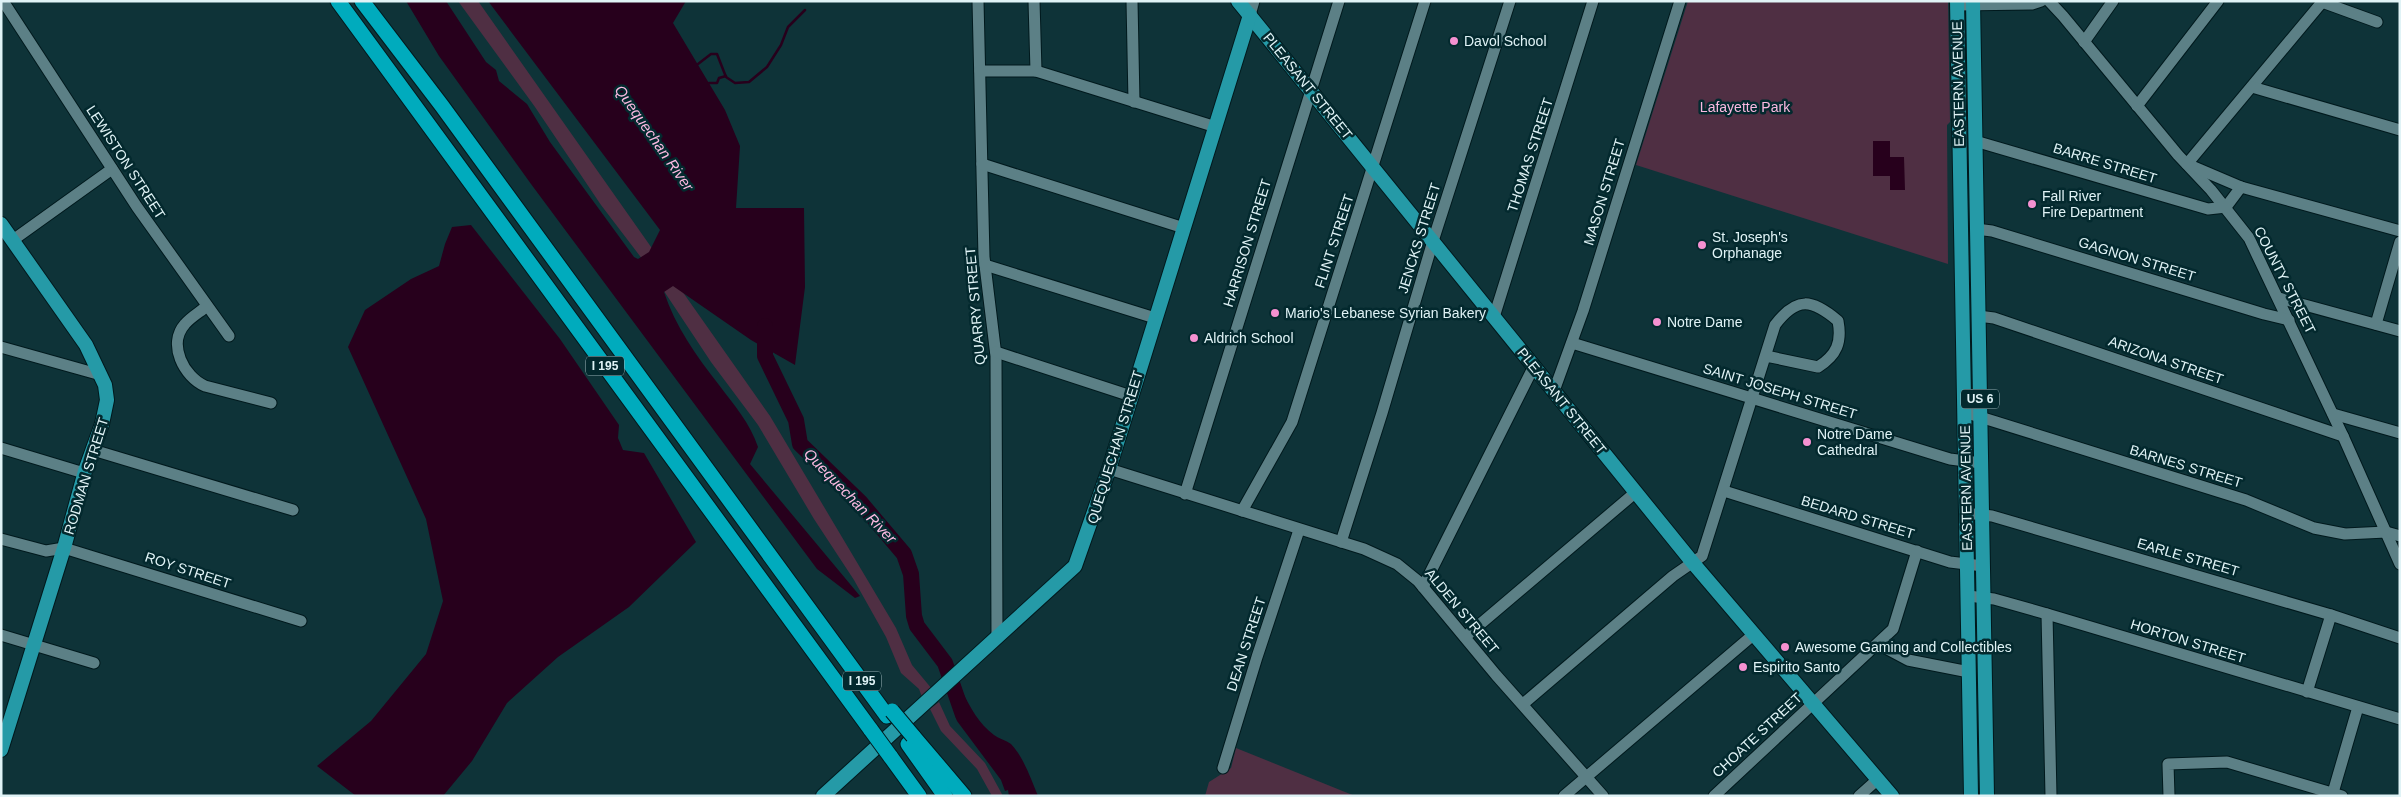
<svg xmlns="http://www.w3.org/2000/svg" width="2401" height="797" font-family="Arial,sans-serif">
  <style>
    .green { fill: #4f2f43 }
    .water { fill: #27001c }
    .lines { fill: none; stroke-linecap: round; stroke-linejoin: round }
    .stream { stroke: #27001c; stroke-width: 2.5 }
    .river { stroke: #27001c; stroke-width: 16 }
    .minor-casing { stroke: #00191d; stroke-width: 13 }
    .major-casing { stroke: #00191d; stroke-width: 16 }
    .highway-casing { stroke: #00191d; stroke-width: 17 }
    .minor { stroke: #5c8086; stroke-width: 11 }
    .major { stroke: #259aa7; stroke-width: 14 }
    .highway { stroke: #00abbd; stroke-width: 15 }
    .highway-bridge-casing { stroke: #00191d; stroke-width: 17; stroke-linecap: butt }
    .highway-bridge { stroke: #00abbd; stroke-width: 15 }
    .poi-dot { fill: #f591d1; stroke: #03292e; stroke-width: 2 }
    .labels { text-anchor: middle; stroke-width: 5; stroke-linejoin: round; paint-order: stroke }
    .shield { fill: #03292e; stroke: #9eb6ba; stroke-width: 1 }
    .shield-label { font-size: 12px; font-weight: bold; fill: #e0f3f6 }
    .poi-label { font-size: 14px; fill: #e0f3f6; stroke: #03292e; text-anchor: start }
    .street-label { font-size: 14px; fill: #e0f3f6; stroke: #03292e }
    .park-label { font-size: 14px; fill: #fbb9e1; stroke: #03292e }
    .water-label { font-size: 15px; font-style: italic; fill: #fcbae2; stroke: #03292e }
  </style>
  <rect width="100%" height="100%" fill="#0e3338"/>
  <g class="green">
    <polygon points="458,1 478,1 770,416 896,628 912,665 932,689 922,697 919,689 901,673 886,637 854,580 814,519 758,425 711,362 646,264 601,205 535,107"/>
    <polygon points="1688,1 1948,1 1950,122 1947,125 1948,264 1636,165"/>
    <polygon points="939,702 950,726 985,763 1003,796 992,796 977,769 941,731 930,709"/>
    <polygon points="1236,748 1355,796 1205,796 1209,782 1231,768"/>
  </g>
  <g class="water">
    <path d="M 406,1 L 446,1 L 486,62 L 496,70 L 499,81 L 527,104 L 550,142 L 634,257 L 638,259 L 649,252 L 660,230 L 488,1 L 686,1 L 673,23 L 725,110 L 740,146 L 736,208 L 804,208 L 805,287 L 795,365 L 751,340 L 673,286 L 664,292 C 675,326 697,357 719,385 C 734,405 750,423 758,447 L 750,464 L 860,596 L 855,598 L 817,569 L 531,184 L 439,56 Z"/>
    <polygon points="1873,141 1890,141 1890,157 1904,157 1905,190 1890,190 1890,176 1873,176"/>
    <polygon points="471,225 560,339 619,425 618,438 623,450 644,453 696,542 629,607 558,657 507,703 472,761 443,796 356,796 317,766 371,721 426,654 443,601 426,519 348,347 365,310 411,279 439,266 445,244 452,227"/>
    <path d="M 962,691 C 970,707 979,724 994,735 C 999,739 1006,740 1011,744 C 1024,758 1031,779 1038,796 L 1009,796 L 1008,790 L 1005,791 L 1001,780 L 957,721 L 951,698 Z"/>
  </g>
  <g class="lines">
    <g class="stream">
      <polyline points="698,64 711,54 717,54 726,77 735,83 749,82 767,67 781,45 788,27 805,10"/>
      <polyline points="709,83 717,83 719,78 726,76"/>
    </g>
    <polyline class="river" points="765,326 765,356 796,420 800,444 860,502 904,554 911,574 914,616 917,626 945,663 963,715"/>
    <g class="minor-casing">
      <g id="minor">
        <polyline points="3,1 137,207 229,336"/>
        <polyline points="978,1 984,257 996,356 997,638"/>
        <polyline points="1034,1 1036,71"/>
        <polyline points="1132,1 1134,102"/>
        <polyline points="2049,1 2063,16 2178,155 2211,190 2249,238 2343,436 2400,564"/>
        <polyline points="2323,1 2187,164 2241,187 2400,231"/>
        <polyline points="2322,2 2377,22"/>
        <polyline points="1957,5 2032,4 2041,1"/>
        <polyline points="1250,15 1254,1"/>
        <polyline points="2084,42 2113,1"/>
        <polyline points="980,71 1036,71 1216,127"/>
        <polyline points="2252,87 2400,130"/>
        <polyline points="2137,106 2218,1"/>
        <polyline points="1975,141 2208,209 2226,207 2241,187"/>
        <polyline points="982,164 1184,228"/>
        <polyline points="1976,229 1992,231 2264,314 2289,320"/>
        <polyline points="13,240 112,169"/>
        <polyline points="985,265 1155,318"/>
        <polyline points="2279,298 2400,331"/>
        <path d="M 207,306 C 200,312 191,317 185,324 C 167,344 184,377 205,386 L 271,403"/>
        <polyline points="1978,316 1994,318 2343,436"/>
        <polyline points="1494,317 1593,1"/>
        <polyline points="2376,324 2400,242"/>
        <polyline points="1572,343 1950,459 1981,463"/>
        <polyline points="1,347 101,375"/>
        <polyline points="996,352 1131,396"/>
        <polyline points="1554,391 1583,311 1680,1"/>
        <polyline points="1964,412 2246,500 2314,528 2345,534 2386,532 2400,536"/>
        <polyline points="2333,414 2400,433"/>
        <polyline points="1,448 84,473"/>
        <polyline points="93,450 293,510"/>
        <polyline points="1109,469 1364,549 1397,564 1418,581 1496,675 1603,796"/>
        <polyline points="1724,491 1950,562 1983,566"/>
        <polyline points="1185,494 1339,1"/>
        <polyline points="1242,511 1292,422 1425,1"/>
        <polyline points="1975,514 1992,516 2331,615 2400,638"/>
        <polyline points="1,539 46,551 64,548 301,621"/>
        <polyline points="1341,542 1382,413 1433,241 1510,1"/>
        <polyline points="1423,587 1534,366"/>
        <polyline points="1968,596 1994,599 2047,614 2400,719"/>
        <polyline points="2047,614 2051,796"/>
        <polyline points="1,635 94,663"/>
        <polyline points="1465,637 1636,492"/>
        <polyline points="1878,644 1908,660 1969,672"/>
        <polyline points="2307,692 2331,615"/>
        <path d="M 1523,704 L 1673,576 L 1702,556 L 1775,325 C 1797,296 1812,299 1838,321 C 1842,342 1837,355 1818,367 L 1766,356"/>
        <polyline points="1223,768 1257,657 1299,530"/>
        <polyline points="1564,796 1753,635"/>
        <polyline points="1714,796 1893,629 1917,551"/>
        <polyline points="1859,796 1878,779"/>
        <polyline points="2169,796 2168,764 2227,762 2342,796"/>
        <polyline points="2332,796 2358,707"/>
      </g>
    </g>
    <g class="major-casing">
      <g id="major">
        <polyline points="1238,1 1693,563 1892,796"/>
        <polyline points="1957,1 1971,796"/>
        <polyline points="1973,1 1987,796"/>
        <polyline points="1,224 86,345 105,385 107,400 102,424 85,471 64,548 1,750"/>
        <polyline points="823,796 1075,566 1109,469 1250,15"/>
      </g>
    </g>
    <g class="highway-casing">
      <g id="highway">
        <polyline points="338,1 871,730"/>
        <polyline points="362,1 442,106 887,716"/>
        <polyline points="913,736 964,796"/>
        <polyline points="908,744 945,796"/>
        <polyline points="890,756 919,796"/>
      </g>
    </g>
    <use href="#minor" class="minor"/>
    <use href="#major" class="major"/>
    <use href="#highway" class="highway"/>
    <g class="highway-bridge-casing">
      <g id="highway-bridge">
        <polyline points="892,711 913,736"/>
        <polyline points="871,730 890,756"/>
      </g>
    </g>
    <use href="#highway-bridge" class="highway-bridge"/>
  </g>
  <g class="poi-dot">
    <circle cx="1454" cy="41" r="5"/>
    <circle cx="2032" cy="204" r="5"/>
    <circle cx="1702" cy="245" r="5"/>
    <circle cx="1275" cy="313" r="5"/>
    <circle cx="1657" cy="322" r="5"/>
    <circle cx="1194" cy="338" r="5"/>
    <circle cx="1807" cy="442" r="5"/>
    <circle cx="1785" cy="647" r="5"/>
    <circle cx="1743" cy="667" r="5"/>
  </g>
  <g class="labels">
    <g class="shield">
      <rect x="586" y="356.5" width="38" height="19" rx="4"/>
      <rect x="1961" y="389.5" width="38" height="19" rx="4"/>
      <rect x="843" y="671.5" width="38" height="19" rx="4"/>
    </g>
    <g class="shield-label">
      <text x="605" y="370">I 195</text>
      <text x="1980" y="403">US 6</text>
      <text x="862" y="685">I 195</text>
    </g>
    <g class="poi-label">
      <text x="1464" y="46">Davol School</text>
      <text x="2042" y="201">Fall River<tspan x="2042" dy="16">Fire Department</tspan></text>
      <text x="1712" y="242">St. Joseph's<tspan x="1712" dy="16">Orphanage</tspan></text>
      <text x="1285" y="318">Mario's Lebanese Syrian Bakery</text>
      <text x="1667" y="327">Notre Dame</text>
      <text x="1204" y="343">Aldrich School</text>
      <text x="1817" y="439">Notre Dame<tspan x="1817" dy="16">Cathedral</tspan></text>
      <text x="1795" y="652">Awesome Gaming and Collectibles</text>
      <text x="1753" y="672">Espirito Santo</text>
    </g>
    <g class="street-label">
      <text transform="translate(1958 84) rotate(-91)" y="5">EASTERN AVENUE</text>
      <text transform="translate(1308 86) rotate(51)" y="5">PLEASANT STREET</text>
      <text transform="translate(1530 155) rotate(-72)" y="5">THOMAS STREET</text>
      <text transform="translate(126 162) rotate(57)" y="5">LEWISTON STREET</text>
      <text transform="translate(2105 163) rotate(17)" y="5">BARRE STREET</text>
      <text transform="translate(1604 192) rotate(-73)" y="5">MASON STREET</text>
      <text transform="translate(1419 238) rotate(-73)" y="5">JENCKS STREET</text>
      <text transform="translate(1334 241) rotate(-72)" y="5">FLINT STREET</text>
      <text transform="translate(1247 243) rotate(-73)" y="5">HARRISON STREET</text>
      <text transform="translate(2137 259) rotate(17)" y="5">GAGNON STREET</text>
      <text transform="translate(2285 280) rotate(63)" y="5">COUNTY STREET</text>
      <text transform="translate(975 306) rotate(-95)" y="5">QUARRY STREET</text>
      <text transform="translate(2166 360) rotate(19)" y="5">ARIZONA STREET</text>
      <text transform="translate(1780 391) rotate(17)" y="5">SAINT JOSEPH STREET</text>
      <text transform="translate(1562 401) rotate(51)" y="5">PLEASANT STREET</text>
      <text transform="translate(1115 447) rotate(-73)" y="5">QUEQUECHAN STREET</text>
      <text transform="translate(2186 466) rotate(17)" y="5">BARNES STREET</text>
      <text transform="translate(86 476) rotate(-73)" y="5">RODMAN STREET</text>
      <text transform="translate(1966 488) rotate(-91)" y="5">EASTERN AVENUE</text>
      <text transform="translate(1858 517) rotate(17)" y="5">BEDARD STREET</text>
      <text transform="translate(2188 557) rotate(16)" y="5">EARLE STREET</text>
      <text transform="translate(188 570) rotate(18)" y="5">ROY STREET</text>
      <text transform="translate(1462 611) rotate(50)" y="5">ALDEN STREET</text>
      <text transform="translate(2188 641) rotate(17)" y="5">HORTON STREET</text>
      <text transform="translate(1246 644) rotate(-72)" y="5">DEAN STREET</text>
      <text transform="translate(1757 735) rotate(-43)" y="5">CHOATE STREET</text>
    </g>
    <g class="park-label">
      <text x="1745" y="112">Lafayette Park</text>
    </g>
    <g class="water-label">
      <text transform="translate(654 138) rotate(55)" y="5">Quequechan River</text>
      <text transform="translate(850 496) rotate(46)" y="5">Quequechan River</text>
    </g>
  </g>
  <rect width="2401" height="797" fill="none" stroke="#e0f3f6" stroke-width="5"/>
</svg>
